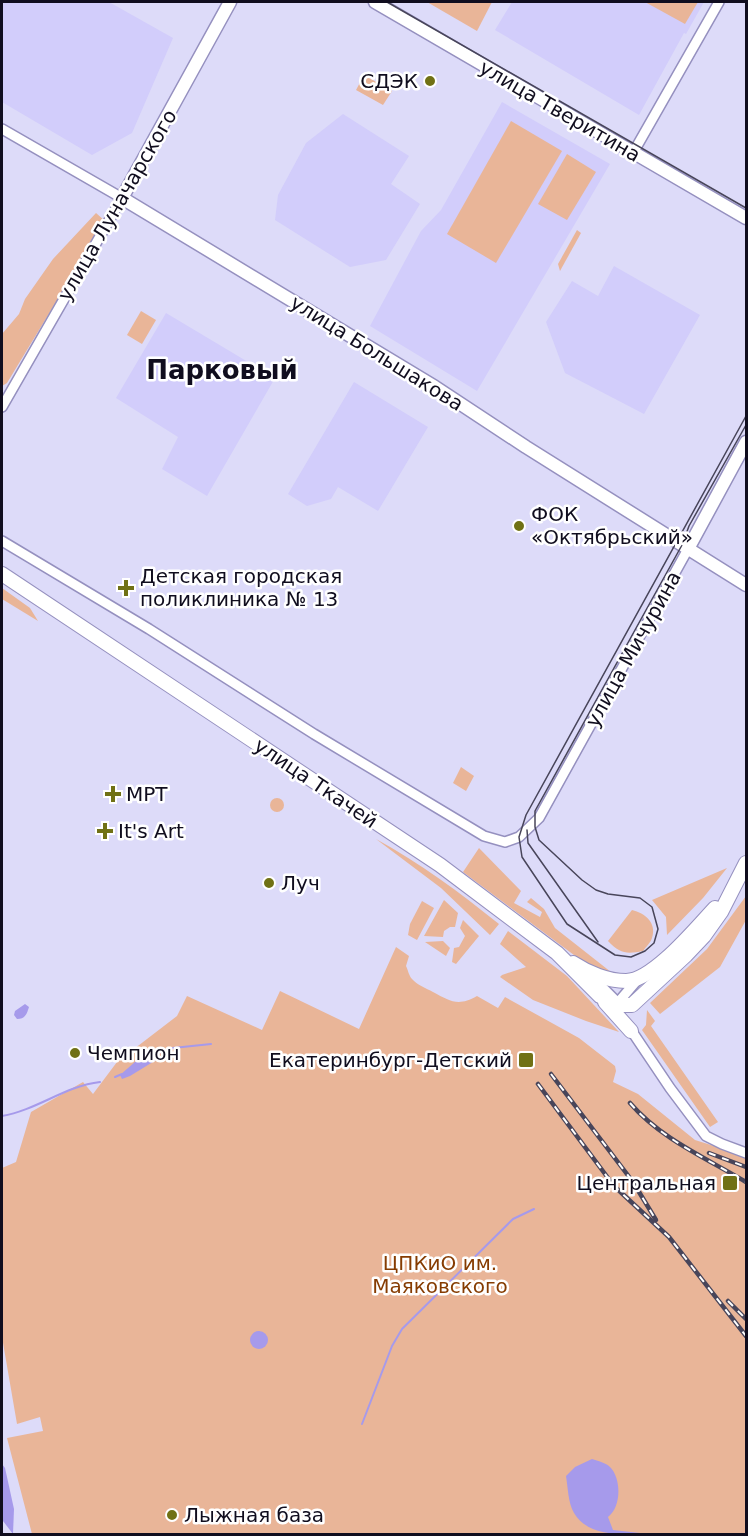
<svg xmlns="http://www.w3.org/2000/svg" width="748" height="1536" font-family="'DejaVu Sans',sans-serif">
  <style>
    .built { fill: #d2cdfb }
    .green { fill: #e9b598 }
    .water { fill: #a69aeb }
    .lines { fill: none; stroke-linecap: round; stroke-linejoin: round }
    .stream { stroke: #a69aeb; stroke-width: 2 }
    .street-casing { stroke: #9590bf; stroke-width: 12 }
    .secondary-casing { stroke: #9590bf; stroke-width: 15 }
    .primary-casing { stroke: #9590bf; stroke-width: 16 }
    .street { stroke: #fff; stroke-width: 9 }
    .secondary { stroke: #fff; stroke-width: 12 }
    .primary { stroke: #fff; stroke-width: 14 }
    .tram { stroke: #48455a; stroke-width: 1.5 }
    .rail-casing { stroke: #48455a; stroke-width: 4.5 }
    .rail { stroke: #fff; stroke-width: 2; stroke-dasharray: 7; stroke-linecap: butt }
    .poi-dot { fill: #707115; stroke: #fff; stroke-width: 2 }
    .labels { text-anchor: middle; stroke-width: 5; stroke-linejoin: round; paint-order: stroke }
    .poi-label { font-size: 20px; fill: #100d1e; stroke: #fff; text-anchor: start }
    .street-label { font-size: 20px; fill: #100d1e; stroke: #fff }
    .park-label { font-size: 20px; fill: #863c02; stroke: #fff }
    .district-label { font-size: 26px; font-weight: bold; fill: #100d1e; stroke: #fff }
  </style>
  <rect width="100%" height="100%" fill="#dddbf9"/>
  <g class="built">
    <polygon points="2,2 109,2 173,38 132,133 92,155 2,102"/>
    <polygon points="512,2 704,2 686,34 684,33 639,115 495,30"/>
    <polygon points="502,102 610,164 477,391 370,326 421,231 441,210"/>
    <polygon points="343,114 409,156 391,184 420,204 386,260 350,267 275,220 278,195 306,143"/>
    <polygon points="614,266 700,315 644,414 565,373 546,322 572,281 598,296"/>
    <polygon points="166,313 275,378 207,496 162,469 178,437 116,398"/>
    <polygon points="354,382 428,427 378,511 338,487 331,499 307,506 288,494"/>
  </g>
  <g class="green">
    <polygon points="427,2 492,2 477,31"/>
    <polygon points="645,2 698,2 685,24"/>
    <polygon points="364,75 392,91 383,105 356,90"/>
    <polygon points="511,121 562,151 496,263 447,234"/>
    <polygon points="567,154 596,172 567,220 538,204"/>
    <polygon points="96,213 105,221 7,383 2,386 2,334 19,314 25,299 53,259"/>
    <polygon points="577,230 581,233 560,271 558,264"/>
    <polygon points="141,311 156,320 142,344 127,335"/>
    <polygon points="2,588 30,608 38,621 2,599"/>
    <polygon points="461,767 474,776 466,791 453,783"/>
    <circle cx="277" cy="805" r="7"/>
    <path d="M 376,839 C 420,863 459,892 499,924 L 490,935 L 441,888 Z"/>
    <polygon points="479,848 521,891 514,903 540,917 542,912 527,902 531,898 544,909 555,928 616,976 586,964 463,872"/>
    <polygon points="727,868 703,898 667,935 666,917 652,900"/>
    <polygon points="746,896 746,920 720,967 660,1014 650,1003 707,949"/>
    <polygon points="444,900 458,913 455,927 450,927 444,931 443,937 424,936"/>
    <polygon points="422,901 434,908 417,940 408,935 410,924"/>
    <path d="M 632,910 C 645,913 657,923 652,938 C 651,942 646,947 643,951 C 627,954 620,954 608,941 Z"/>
    <polygon points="463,920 479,936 456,964 452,962 454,948 459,947 465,936 460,928"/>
    <polygon points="508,931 567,976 619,1032 586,1021 533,1000 500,977 502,975 526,967 500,944"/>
    <polygon points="443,941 450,948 446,956 425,942"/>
    <path d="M 396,947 L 409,956 L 406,966 C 408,970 409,976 412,979 C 417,985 426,988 433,992 C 450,1001 458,1007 477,996 L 498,1008 L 505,997 L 579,1038 L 615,1066 L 616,1071 L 613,1082 L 638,1094 L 695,1140 L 746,1156 L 746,1534 L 32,1534 L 7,1438 L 43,1431 L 40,1417 L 17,1424 L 2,1337 L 2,1168 L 16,1162 L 31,1112 L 83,1082 L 93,1094 L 117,1062 L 177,1016 L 187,996 L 262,1030 L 280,991 L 359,1029 Z"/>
    <polygon points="647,1010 655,1021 651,1026 718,1122 710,1127 642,1030 646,1025"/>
  </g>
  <g class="water">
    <path d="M 25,1004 L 29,1007 C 27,1013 26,1019 17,1019 L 14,1015 L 15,1011 Z"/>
    <polygon points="153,1050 161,1057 130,1076 122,1079 120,1075 143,1055"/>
    <circle cx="259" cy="1340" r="9"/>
    <path d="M 592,1459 C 598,1461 606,1463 610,1467 C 622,1479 621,1508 608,1517 L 613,1530 L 640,1533 L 639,1534 C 617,1535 587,1535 574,1513 C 568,1503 568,1488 566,1476 L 575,1467 Z"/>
    <polygon points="2,1464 5,1468 14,1509 13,1534 3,1521 2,1515"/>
  </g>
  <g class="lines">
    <g class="stream">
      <polyline points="155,1054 173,1048 211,1044"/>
      <polyline points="115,1077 122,1074"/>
      <path d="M 2,1116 C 37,1110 65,1086 100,1082"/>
      <polyline points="362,1424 392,1346 402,1329 513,1219 534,1209"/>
    </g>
    <g class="street-casing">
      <g id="street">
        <polyline points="2,129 122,198 2,407"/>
        <polyline points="633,153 719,2"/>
        <polyline points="2,541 149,629 314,734 484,836 505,842 519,837 539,818 688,549"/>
        <polyline points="590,975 616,1001"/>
        <polyline points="619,1005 621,999 639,978"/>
        <polyline points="629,1027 670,1088 706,1136 722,1144 746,1153"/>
      </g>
    </g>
    <g class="secondary-casing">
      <g id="secondary">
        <polyline points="230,2 122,198 435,387 526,447 746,585"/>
        <polyline points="375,2 746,218"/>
        <polyline points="688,549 746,442"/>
      </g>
    </g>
    <g class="primary-casing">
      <g id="primary">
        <polyline points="2,574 440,865 557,953 600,996 619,1005 632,1005 686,955 704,936 721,912 746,863"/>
        <path d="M 573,963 C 588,973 608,981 626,981 C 653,981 697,927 715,908"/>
        <polyline points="605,1002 631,1031"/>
      </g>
    </g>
    <use href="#street" class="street"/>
    <use href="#secondary" class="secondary"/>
    <use href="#primary" class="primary"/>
    <g class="tram">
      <polyline points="387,2 746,208"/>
      <polyline points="746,416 526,815 519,837 522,857 567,924 615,955 631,957 645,951 654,943 658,929 652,907 640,898 608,894 596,890 582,880 539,840 535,827 535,811 682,545 689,526 746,425"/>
      <polyline points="527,830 528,843 598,942"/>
    </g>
    <g class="rail-casing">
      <g id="rail">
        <polyline points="551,1074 633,1182 656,1220"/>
        <polyline points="538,1084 614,1186 669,1237 746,1336"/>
        <path d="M 630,1103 C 661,1139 706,1158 746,1182"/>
        <polyline points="709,1153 746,1167"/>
        <polyline points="728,1301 746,1319"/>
      </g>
    </g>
    <use href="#rail" class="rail"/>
  </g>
  <g class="poi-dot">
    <circle cx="430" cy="81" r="6"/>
    <circle cx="519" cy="526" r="6"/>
    <path d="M123 579h6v6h6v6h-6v6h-6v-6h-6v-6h6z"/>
    <path d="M110 785h6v6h6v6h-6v6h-6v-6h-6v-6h6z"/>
    <path d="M102 822h6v6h6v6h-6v6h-6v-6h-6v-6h6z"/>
    <circle cx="269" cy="883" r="6"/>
    <circle cx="75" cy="1053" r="6"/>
    <rect x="518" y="1052" width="16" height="16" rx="3"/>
    <rect x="722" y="1175" width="16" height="16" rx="3"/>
    <circle cx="172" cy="1515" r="6"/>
  </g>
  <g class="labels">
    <g class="poi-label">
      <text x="418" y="88" text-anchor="end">СДЭК</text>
      <text x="531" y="521">ФОК<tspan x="531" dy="23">«Октябрьский»</tspan></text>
      <text x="140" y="583">Детская городская<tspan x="140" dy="23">поликлиника № 13</tspan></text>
      <text x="126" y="801">МРТ</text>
      <text x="118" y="838">It's Art</text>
      <text x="281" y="890">Луч</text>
      <text x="87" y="1060">Чемпион</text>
      <text x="512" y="1067" text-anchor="end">Екатеринбург-Детский</text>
      <text x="716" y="1190" text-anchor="end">Центральная</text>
      <text x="184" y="1522">Лыжная база</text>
    </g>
    <g class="street-label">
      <text transform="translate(560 111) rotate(30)" y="7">улица Тверитина</text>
      <text transform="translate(117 205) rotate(-60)" y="7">улица Луначарского</text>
      <text transform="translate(377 353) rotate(32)" y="7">улица Большакова</text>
      <text transform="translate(633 649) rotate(-61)" y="7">улица Мичурина</text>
      <text transform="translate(316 783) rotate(34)" y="7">улица Ткачей</text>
    </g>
    <g class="park-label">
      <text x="440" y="1270">ЦПКиО им.<tspan x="440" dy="23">Маяковского</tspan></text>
    </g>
    <g class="district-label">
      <text x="222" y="379">Парковый</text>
    </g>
  </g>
  <rect width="748" height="1536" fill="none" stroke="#100d1e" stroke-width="6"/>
</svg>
